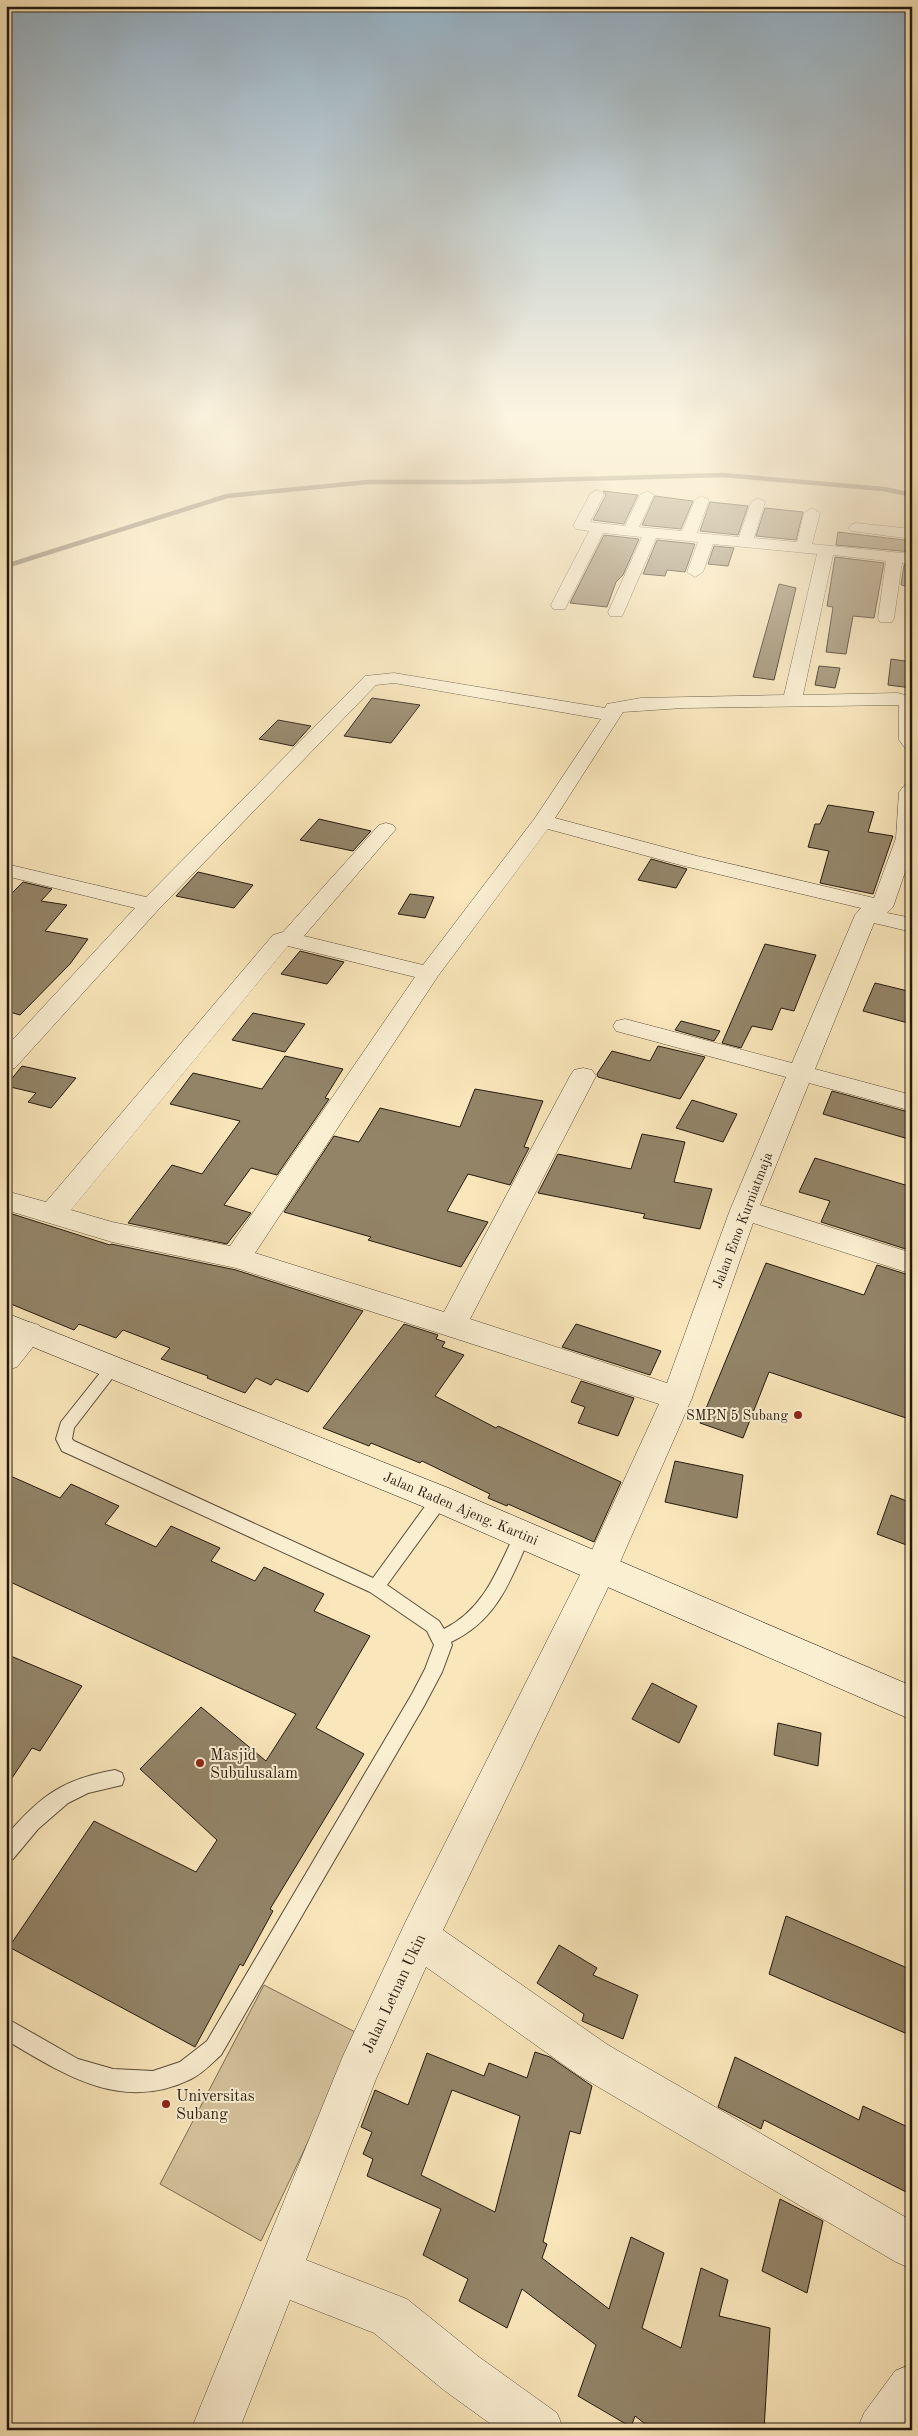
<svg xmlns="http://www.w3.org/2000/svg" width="918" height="2436" font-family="'Old Standard TT',serif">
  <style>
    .green { fill: #d5c39d; stroke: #7d6e56 }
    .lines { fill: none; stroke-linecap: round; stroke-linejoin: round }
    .stream { stroke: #796a53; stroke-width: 4.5 }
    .building { fill: #938468; stroke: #25190f; fill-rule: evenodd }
    .service-casing { stroke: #5a4c3a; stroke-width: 2 }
    .minor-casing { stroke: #5a4c3a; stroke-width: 1 }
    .secondary-casing { stroke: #25190f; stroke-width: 1 }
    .service { fill: #fbefd2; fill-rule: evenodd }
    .minor { fill: #fbefd2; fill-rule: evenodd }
    .secondary { fill: #fbefd2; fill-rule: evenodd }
    .poi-dot { fill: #8f2418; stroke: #fbefd2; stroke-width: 2 }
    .labels { text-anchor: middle; stroke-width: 4; stroke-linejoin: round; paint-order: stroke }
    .street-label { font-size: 14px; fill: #25190f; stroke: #fbefd2 }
    .poi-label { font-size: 14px; fill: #25190f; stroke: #fbefd2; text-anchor: end }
    .near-poi-label { font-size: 16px; fill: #25190f; stroke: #fbefd2; text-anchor: start }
    .near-street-label { font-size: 16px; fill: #25190f; stroke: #fbefd2 }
  </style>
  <rect width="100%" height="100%" fill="#f9e6ba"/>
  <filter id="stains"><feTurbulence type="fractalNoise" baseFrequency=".004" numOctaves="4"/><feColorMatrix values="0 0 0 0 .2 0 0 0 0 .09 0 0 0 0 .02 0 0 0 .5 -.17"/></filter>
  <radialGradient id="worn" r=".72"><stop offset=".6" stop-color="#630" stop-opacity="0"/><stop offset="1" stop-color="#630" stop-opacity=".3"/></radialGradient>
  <polygon class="green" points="264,1985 359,2034 261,2241 160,2184"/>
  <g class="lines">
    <polyline class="stream" points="6,566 227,496 368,482 470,482 723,475 884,489 912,495"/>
  </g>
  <g class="building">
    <polygon points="603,491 638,495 624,524 593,520 606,495"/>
    <polygon points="655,496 693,501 681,529 642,525"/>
    <polygon points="710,502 748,506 738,535 700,531"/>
    <polygon points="765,508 803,512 796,540 756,536"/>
    <polygon points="838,532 912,541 912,552 836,545"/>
    <polygon points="604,535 639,539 623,575 616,582 607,607 570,603"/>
    <polygon points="657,540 695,544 685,572 667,570 665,576 643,574"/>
    <polygon points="714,546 734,548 728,566 708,564"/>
    <polygon points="835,557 884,563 874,618 853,616 846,654 826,652 833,607 827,606"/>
    <polygon points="904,565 912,566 912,587 901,585"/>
    <polygon points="779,584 796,588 774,680 753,677"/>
    <polygon points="891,659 912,662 912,688 888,685"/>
    <polygon points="819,666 840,668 835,688 815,685"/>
    <polygon points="372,698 420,705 391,743 344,736"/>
    <polygon points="278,720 311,726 293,746 259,739"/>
    <polygon points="828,805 874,812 868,832 893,836 873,894 820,883 829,851 808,847 815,824 820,824"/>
    <polygon points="319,819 371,831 353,851 300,840"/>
    <polygon points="651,859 687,869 676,888 638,880"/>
    <polygon points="198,872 253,885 234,908 176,896"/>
    <polygon points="23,882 52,889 41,901 67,905 45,931 88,939 70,964 20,1015 6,1011 6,899"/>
    <polygon points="410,894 434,897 425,918 398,914"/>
    <polygon points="765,944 816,955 794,1011 781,1008 772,1030 752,1026 741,1048 722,1043"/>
    <polygon points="300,951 344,962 327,984 281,974"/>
    <polygon points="875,983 912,992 912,1024 863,1011"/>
    <polygon points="253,1013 305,1024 285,1052 232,1040"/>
    <polygon points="681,1021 720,1031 714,1041 675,1030"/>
    <polygon points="658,1046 705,1057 680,1099 598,1077 597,1074 612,1051 650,1061"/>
    <polygon points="285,1056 343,1069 325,1098 329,1099 277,1175 251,1168 224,1205 251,1213 227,1244 128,1223 172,1165 202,1174 240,1121 170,1104 193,1073 262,1089"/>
    <polygon points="22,1066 76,1078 51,1108 28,1102 36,1093 6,1086"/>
    <polygon points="475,1089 543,1101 524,1147 529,1148 510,1185 468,1174 447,1211 488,1222 461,1267 368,1240 371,1237 284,1212 334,1136 359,1142 380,1108 460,1127"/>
    <polygon points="832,1091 912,1113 912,1140 823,1114"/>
    <polygon points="692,1100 737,1114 723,1142 676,1128"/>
    <polygon points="642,1134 685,1142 674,1182 712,1189 700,1229 643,1218 645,1214 538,1193 558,1154 631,1169"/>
    <polygon points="815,1158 912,1187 912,1251 821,1222 830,1201 799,1192"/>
    <polygon points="6,1212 110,1245 111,1244 236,1270 363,1311 308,1392 276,1379 271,1385 256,1378 245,1393 207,1378 208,1376 161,1359 170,1348 123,1330 116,1338 79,1324 74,1330 6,1302"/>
    <polygon points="766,1263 864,1295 877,1265 912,1276 912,1420 769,1372 743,1438 700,1423"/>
    <polygon points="404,1324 438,1335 436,1339 445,1342 442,1347 464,1355 435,1396 496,1428 498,1426 621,1482 594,1542 508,1504 507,1506 488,1498 490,1494 422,1461 420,1463 371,1443 369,1446 323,1428"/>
    <polygon points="576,1324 661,1351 650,1375 562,1347"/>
    <polygon points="581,1381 634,1398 618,1436 578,1423 585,1407 571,1402"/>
    <polygon points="675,1461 743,1475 737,1518 665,1502"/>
    <polygon points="6,1474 60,1498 71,1484 119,1506 105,1524 156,1547 171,1526 220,1548 211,1561 255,1581 264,1567 324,1594 314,1611 370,1636 316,1728 364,1754 270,1909 273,1911 243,1966 240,1964 195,2047 9,1947 94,1821 196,1872 217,1840 140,1769 201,1707 266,1761 296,1714 6,1580"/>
    <polygon points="891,1495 912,1503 912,1547 877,1534"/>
    <polygon points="6,1654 82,1686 40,1751 32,1748 6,1787"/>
    <polygon points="652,1683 697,1706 679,1743 632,1719"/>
    <polygon points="778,1723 821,1733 818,1766 774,1755"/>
    <polygon points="786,1916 912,1970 912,2036 769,1974"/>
    <polygon points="559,1945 597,1968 593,1975 638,1995 623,2039 582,2021 584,2014 537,1983"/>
    <path d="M 535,2052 L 550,2057 L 592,2086 L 580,2134 L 570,2131 L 543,2242 L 547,2244 L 542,2258 L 609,2309 L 631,2237 L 664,2253 L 642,2328 L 681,2348 L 701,2268 L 728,2280 L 719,2316 L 770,2328 L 764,2430 L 653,2430 L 635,2416 L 631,2427 L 578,2396 L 596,2345 L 522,2289 L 507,2328 L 459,2301 L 468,2279 L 423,2255 L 441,2209 L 367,2176 L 373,2159 L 363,2154 L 372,2132 L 361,2127 L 375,2090 L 408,2105 L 427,2053 L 484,2076 L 489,2063 L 527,2078 ZM 452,2090 L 520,2116 L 495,2212 L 421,2175 Z"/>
    <polygon points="735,2057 859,2120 863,2106 912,2129 912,2195 764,2120 761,2129 718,2107"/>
    <polygon points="780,2199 823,2221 807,2293 762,2271"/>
  </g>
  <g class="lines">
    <g class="service-casing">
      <g id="service">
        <path d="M 113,1361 L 118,1363 L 121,1367 L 74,1428 L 72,1439 L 74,1441 L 373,1578 L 434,1494 L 440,1492 L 446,1494 L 448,1499 L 446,1504 L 387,1585 L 439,1621 L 444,1629 C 485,1609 498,1568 517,1529 L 523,1527 L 529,1529 L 531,1534 C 511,1579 498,1620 451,1642 L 452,1645 L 442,1672 L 424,1706 L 221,2055 C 212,2063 202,2074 191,2079 C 122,2113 65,2075 6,2040 L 6,2018 L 78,2059 L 113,2069 L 153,2071 L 180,2062 L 207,2041 L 412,1694 L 425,1669 L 434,1645 L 427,1631 L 370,1592 L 62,1451 L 56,1439 L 61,1422 L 108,1363 Z"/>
        <path d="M 115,1770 L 122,1773 L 124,1779 L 122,1785 L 88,1793 L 68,1803 L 38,1829 L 13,1859 L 6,1861 L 6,1836 C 40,1796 63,1779 115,1770 Z"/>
      </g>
    </g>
    <g class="minor-casing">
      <g id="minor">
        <path d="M 597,490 L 604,494 L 590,522 L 625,526 L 640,495 L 647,491 L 654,495 L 639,527 L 682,531 L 695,500 L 702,496 L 709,500 L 697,533 L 739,537 L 751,502 L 758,498 L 765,502 L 754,538 L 797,542 L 804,513 L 812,508 L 820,513 L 812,544 L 912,554 L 912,564 L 902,563 L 894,618 L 892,622 L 880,622 L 878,618 L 886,561 L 833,555 L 803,695 L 898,693 L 912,697 L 912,750 L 905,748 L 899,740 L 899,705 L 897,705 L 683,708 L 623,712 L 555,818 L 697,856 L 874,898 L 896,838 L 899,792 L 905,785 L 912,783 L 912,852 L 893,907 L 887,913 L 912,918 L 912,932 L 874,923 L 815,1069 L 912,1095 L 912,1111 L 809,1083 L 760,1205 L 912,1253 L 912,1274 L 753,1223 L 692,1398 L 617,1569 L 443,1930 L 608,2045 L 912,2221 L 912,2269 L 896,2262 L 578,2075 L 426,1967 L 376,2079 L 306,2260 L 407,2299 L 479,2357 L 557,2413 L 564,2430 L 499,2430 L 445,2391 L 374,2333 L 290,2300 L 239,2430 L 191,2430 L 343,2056 L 405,1923 L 586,1563 L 659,1404 L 236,1268 L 112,1242 L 6,1210 L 6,1191 L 46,1202 L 273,935 L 283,932 L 379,825 L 386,823 L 393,825 L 396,829 L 304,936 L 423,965 L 535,818 L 601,719 L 394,683 L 376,685 L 158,910 L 15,1068 L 6,1070 L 6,1047 L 135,908 L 6,876 L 6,864 L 146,897 L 365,676 L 394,673 L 605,708 L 607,704 L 641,698 L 784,695 L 817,554 L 713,544 L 703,572 L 695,577 L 687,572 L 698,542 L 656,538 L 624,612 L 622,616 L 610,616 L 608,612 L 642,537 L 603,533 L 565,609 L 553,609 L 551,605 L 589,531 L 576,529 L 573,526 L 590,494 ZM 548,829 L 684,866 L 861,908 L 855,915 L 792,1063 L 625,1019 L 616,1021 L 613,1026 L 616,1031 L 786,1077 L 730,1210 L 667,1383 L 470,1319 L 596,1076 L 592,1070 L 583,1068 L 574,1070 L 570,1076 L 444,1312 L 255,1253 L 438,976 ZM 288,946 L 415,977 L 230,1246 L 112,1222 L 71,1210 Z"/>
        <polygon points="856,523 912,529 912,539 851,531 848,528 851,525"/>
        <polygon points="29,1322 39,1325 44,1333 17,1367 6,1370 6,1339 19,1325"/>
        <polygon points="912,2364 911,2430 857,2430 864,2413 895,2371"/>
      </g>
    </g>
    <g class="secondary-casing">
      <polygon id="secondary" points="6,1313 451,1489 912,1686 912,1720 429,1509 6,1336"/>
    </g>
    <use href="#service" class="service"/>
    <use href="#minor" class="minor"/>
    <use href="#secondary" class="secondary"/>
  </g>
  <linearGradient id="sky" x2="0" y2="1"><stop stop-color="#92acbe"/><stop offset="0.55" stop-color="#fcf4e0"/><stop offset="1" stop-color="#fcf4e0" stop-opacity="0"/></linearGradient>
  <rect width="918" height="758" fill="url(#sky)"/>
  <g class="poi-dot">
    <circle cx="798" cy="1415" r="5"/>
    <circle cx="200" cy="1763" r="5"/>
    <circle cx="166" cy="2104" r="5"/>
  </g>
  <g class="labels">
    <g class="street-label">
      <text transform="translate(742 1220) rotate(-69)" y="5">Jalan Emo Kurniatmaja</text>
      <text transform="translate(461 1508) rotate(23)" y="5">Jalan Raden Ajeng. Kartini</text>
    </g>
    <g class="poi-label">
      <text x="788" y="1420">SMPN 5 Subang</text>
    </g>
    <g class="near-poi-label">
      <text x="210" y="1760">Masjid<tspan x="210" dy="18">Subulusalam</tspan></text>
      <text x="176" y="2101">Universitas<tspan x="176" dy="18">Subang</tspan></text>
    </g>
    <g class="near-street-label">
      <text transform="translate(393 1993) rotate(-65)" y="6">Jalan Letnan Ukin</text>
    </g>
  </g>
  <rect width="918" height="2436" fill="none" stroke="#f9e6ba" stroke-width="25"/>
  <rect x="8" y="8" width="903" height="2421" fill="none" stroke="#25190f" stroke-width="2.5"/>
  <rect x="12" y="12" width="893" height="2411" fill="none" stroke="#25190f"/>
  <rect width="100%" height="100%" filter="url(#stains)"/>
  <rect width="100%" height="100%" fill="url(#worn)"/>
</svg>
